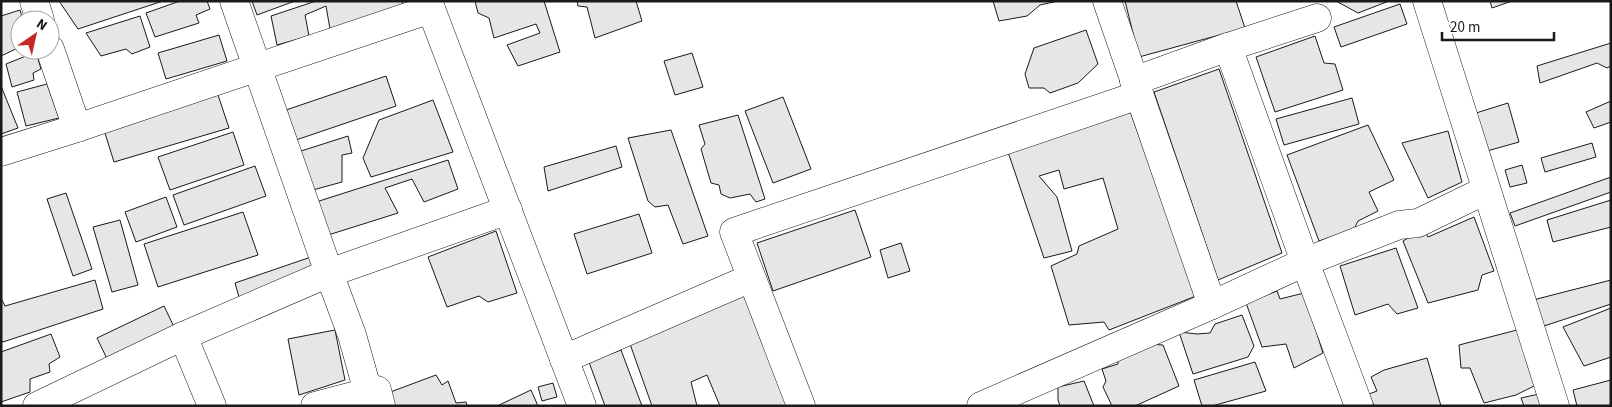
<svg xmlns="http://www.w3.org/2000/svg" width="1612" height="407" font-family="'Source Sans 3',sans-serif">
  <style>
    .building { fill: #e6e6e6; stroke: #1a1a1a }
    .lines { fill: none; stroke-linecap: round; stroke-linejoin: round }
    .minor-casing { stroke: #1a1a1a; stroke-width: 29 }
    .minor { stroke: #fff; stroke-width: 28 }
  </style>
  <rect width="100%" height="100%" fill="#fff"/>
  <g class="building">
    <polygon points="59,1 163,1 78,29"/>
    <polygon points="180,1 207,1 210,9 196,15 199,23 155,37 146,13"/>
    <polygon points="252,1 295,1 257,15"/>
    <polygon points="316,1 402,1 403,6 330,29 326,6 305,15 309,36 277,45 271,16"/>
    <polygon points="475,1 544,1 560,52 518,66 507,45 540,33 536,24 494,38 489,18 478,13"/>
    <polygon points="577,1 636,1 642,21 595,38 587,7 578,6"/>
    <polygon points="993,1 1058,1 1040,5 1027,16 999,21"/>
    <polygon points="1125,1 1236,1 1245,28 1139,57"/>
    <polygon points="1336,1 1389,1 1358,13"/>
    <polygon points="1490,1 1512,1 1492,8"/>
    <polygon points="1400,4 1407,24 1341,47 1334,27"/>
    <polygon points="20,10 23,20 20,20 20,47 1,56 1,16"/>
    <polygon points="140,16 150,47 132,54 126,49 101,56 86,33"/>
    <polygon points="1086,30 1098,64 1078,83 1050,93 1044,88 1029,88 1025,74 1034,48"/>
    <polygon points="219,35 227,61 166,79 158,53"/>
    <polygon points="1315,36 1324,63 1335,64 1343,90 1275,112 1256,57"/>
    <polygon points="1611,43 1611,66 1607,68 1597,63 1540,83 1537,66"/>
    <polygon points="36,52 41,69 33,73 34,80 12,87 6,64"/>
    <polygon points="692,53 703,87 675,95 664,61"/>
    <polygon points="1219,69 1282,253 1218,280 1154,92"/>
    <polygon points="386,76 396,106 296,140 286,110"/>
    <polygon points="47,84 59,118 26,126 17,92"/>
    <polygon points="1,86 18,128 1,134"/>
    <polygon points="218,95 229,128 114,162 104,130"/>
    <polygon points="783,97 811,169 773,183 745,111"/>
    <polygon points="1352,98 1359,124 1284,145 1276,119"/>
    <polygon points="433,100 453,152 371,177 363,158 379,120"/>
    <polygon points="1611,101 1611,122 1594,128 1586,112"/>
    <polygon points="1508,103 1519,142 1487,151 1476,113"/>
    <polygon points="1129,108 1196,296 1109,330 1104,322 1069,325 1051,266 1077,254 1079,246 1118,229 1103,178 1064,189 1059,170 1039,176 1057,197 1072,251 1044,258 1007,149"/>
    <polygon points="738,115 765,199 756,202 750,194 730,198 721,194 719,185 711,183 701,149 705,144 699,125"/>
    <polygon points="1368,125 1394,180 1369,192 1378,211 1358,221 1354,229 1319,241 1287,155"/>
    <polygon points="671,130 708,236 683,244 668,205 655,207 648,201 628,138"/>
    <polygon points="1448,131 1462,182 1428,198 1402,143"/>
    <polygon points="233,132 244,165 170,190 158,157"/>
    <polygon points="348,136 352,153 342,155 342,182 309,191 298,152"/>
    <polygon points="1592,143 1596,157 1545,172 1541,158"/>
    <polygon points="616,146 622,167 548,191 544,167"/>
    <polygon points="448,160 458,189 424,202 412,179 385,188 398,213 325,236 316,202"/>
    <polygon points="1522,165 1527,183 1510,187 1505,170"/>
    <polygon points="255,166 266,196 184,225 173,195"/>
    <polygon points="1611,177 1611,192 1515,226 1510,213"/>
    <polygon points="66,193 92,269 73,276 47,199"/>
    <polygon points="166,197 177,227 136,242 125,212"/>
    <polygon points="1611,200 1611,227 1553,242 1547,220"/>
    <polygon points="855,210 871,257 773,291 757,243"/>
    <polygon points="243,212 258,255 158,287 144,244"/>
    <polygon points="639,214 652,253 587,274 574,234"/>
    <polygon points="1474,217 1494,271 1482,275 1478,290 1428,303 1403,241 1424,229 1428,237"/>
    <polygon points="120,220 138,285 112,292 93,227"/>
    <polygon points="496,231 517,293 488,302 479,296 447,307 428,257"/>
    <polygon points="901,243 910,271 888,278 880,250"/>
    <polygon points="1396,248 1418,308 1397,314 1388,304 1355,315 1340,266"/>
    <polygon points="311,257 316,272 239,297 235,283"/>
    <polygon points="95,280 103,309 3,342 1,340 1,298 5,306"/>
    <polygon points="1611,280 1611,304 1541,327 1533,300"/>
    <polygon points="1277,291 1280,299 1304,293 1323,353 1294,368 1286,344 1262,347 1246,303"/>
    <polygon points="748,294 789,406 720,406 707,375 691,382 697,406 652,406 630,344"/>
    <polygon points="164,306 176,331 109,363 97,338"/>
    <polygon points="1611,308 1611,357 1584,366 1563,327"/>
    <polygon points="1242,315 1254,346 1248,357 1193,374 1179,332 1197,334 1210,333 1215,324"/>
    <polygon points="335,330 345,380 299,395 288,339"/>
    <polygon points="1517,330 1536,385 1516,395 1484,403 1470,368 1461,368 1459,345"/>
    <polygon points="51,334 60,357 49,364 50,372 30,379 30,392 1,402 1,352"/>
    <polygon points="1147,344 1163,345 1179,386 1135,406 1112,406 1103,387 1106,381 1102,369 1118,364 1118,356"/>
    <polygon points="621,350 642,406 605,406 589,362"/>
    <polygon points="1427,358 1441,406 1374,406 1369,394 1377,391 1371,377 1384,370"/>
    <polygon points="1255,362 1266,391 1212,406 1202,406 1194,380"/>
    <polygon points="436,375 442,385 448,381 456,403 466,402 467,406 389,406 385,394"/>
    <polygon points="1611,380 1611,406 1577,406 1573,390"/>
    <polygon points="1084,381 1094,406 1060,406 1058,400 1058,387"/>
    <polygon points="553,383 557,397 542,401 538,387"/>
    <polygon points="531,390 538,406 497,406"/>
    <polygon points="1539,394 1543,406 1524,406 1521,398"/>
  </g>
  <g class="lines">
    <g class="minor-casing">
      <g id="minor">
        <polyline points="34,1 40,20"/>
        <polyline points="234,1 329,273 352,335 368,392 377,390 381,406"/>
        <polyline points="428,1 582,406"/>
        <polyline points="1107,1 1212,305"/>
        <polyline points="1427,1 1555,406"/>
        <polyline points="1228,47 1317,18"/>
        <polyline points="50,49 77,128"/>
        <polyline points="1134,81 1228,47 1305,262 1359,406"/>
        <polyline points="1,152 77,128 431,9"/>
        <polyline points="183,336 212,406"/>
        <polyline points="564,359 751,278"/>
        <polyline points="37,406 183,336 329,273 508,210"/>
        <polyline points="315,406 368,392"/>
        <polyline points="801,406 734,232 1139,95"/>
        <polyline points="981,406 1212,305 1305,262 1399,225 1418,223 1486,190"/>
      </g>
    </g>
    <use href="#minor" class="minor"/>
  </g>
  <rect width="1612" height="407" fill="none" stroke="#1a1a1a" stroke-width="5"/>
  <g transform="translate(35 35) rotate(34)"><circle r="24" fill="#ffffff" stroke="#a3a3a3"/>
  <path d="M0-4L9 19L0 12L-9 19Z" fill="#c62828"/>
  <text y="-8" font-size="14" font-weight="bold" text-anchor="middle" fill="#1a1a1a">N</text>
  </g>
  <path d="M1442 32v8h112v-8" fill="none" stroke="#1a1a1a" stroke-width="2.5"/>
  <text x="1450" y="32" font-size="15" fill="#1a1a1a" stroke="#ffffff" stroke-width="4" paint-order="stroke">20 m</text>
</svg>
